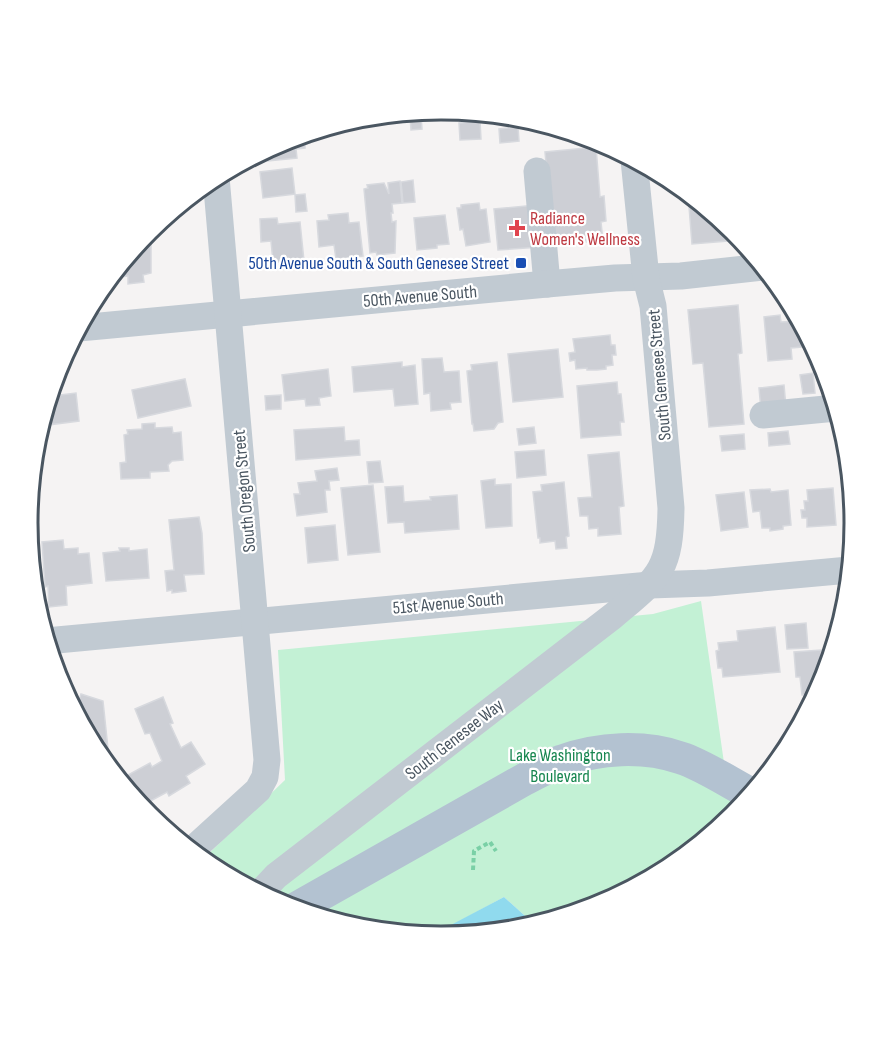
<svg xmlns="http://www.w3.org/2000/svg" width="881" height="1047" font-family="'Sofia Sans Condensed',sans-serif">
  <style>
    .green { fill: #c3f1d5 }
    .water { fill: #90daee }
    .building { fill: #cdcfd5; stroke: #d7d9de; stroke-width: 1.5 }
    .lines { fill: none; stroke-linecap: round; stroke-linejoin: round }
    .path { stroke: #7ad0a6; stroke-width: 4; stroke-dasharray: 4.5 3; stroke-linecap: butt }
    .minor { stroke: #c1cad2; stroke-width: 27 }
    .major { stroke: #b3c2d1; stroke-width: 33 }
    .health-dot { fill: #e0444e; stroke: #fff; stroke-width: 2 }
    .transit-dot { fill: #1a4fb4; stroke: #fff; stroke-width: 2 }
    .labels { text-anchor: middle; stroke-width: 4.5; stroke-linejoin: round; paint-order: stroke }
    .health-label { font-size: 18px; fill: #be3a42; stroke: #fff; text-anchor: start }
    .transit-label { font-size: 18px; fill: #164399; stroke: #fff; text-anchor: end }
    .street-label { font-size: 18px; fill: #4a5661; stroke: #fff }
    .park-label { font-size: 18px; fill: #17864f; stroke: #fff }
    .rim { fill: none; stroke: #4a5661; stroke-width: 3 }
  </style>
  <rect width="100%" height="100%" fill="#f5f3f3"/>
  <polygon class="green" points="701,601 728,791 746,800 733,816 670,867 598,906 535,925 504,897 432,936 360,929 282,905 210,867 202,860 285,780 278,650 653,614"/>
  <polygon class="water" points="504,897 535,925 521,929 440,937 430,936"/>
  <g class="building">
    <polygon points="423,112 424,114 421,115 422,129 411,130 410,116 407,116 406,113"/>
    <polygon points="480,121 481,139 460,140 459,123"/>
    <polygon points="543,125 563,131 544,132"/>
    <polygon points="518,127 519,141 500,143 499,129"/>
    <polygon points="320,130 320,136 317,137 317,140 310,141 310,143 305,144 305,148 296,149 297,158 268,161 267,150 283,141"/>
    <polygon points="596,147 600,197 604,196 606,221 601,222 603,241 585,242 585,237 553,240 545,152"/>
    <polygon points="292,168 295,194 263,198 260,172"/>
    <polygon points="413,180 415,202 403,203 401,182"/>
    <polygon points="400,181 402,203 392,204 393,213 391,213 392,222 396,221 395,253 377,255 376,252 370,253 364,189 368,188 367,185 384,183 389,194 388,183"/>
    <polygon points="305,194 307,211 296,212 295,195"/>
    <polygon points="688,194 733,231 740,240 692,244"/>
    <polygon points="479,203 480,210 486,209 490,242 466,246 463,229 460,230 457,208 461,208 461,205"/>
    <polygon points="536,205 540,247 498,250 494,209"/>
    <polygon points="170,213 171,224 155,226"/>
    <polygon points="348,213 349,223 359,222 363,256 336,259 334,245 319,247 317,221 329,220 328,215"/>
    <polygon points="445,215 449,244 437,245 437,248 417,250 414,218"/>
    <polygon points="277,218 278,224 300,222 304,261 273,262 271,241 261,242 260,219"/>
    <polygon points="151,245 151,273 143,275 144,282 128,284 128,276 110,278 136,246"/>
    <polygon points="738,305 742,353 738,354 744,424 709,427 703,363 693,364 688,310"/>
    <polygon points="780,315 781,322 799,321 802,347 791,348 792,359 768,361 764,317"/>
    <polygon points="610,335 611,345 615,345 616,355 612,355 613,365 606,366 606,369 597,370 587,370 587,368 576,369 575,360 570,361 569,353 575,352 573,339"/>
    <polygon points="558,349 563,397 513,402 508,354"/>
    <polygon points="442,358 444,372 459,371 461,402 450,403 451,409 431,411 430,393 424,394 422,359"/>
    <polygon points="402,362 402,367 415,365 418,404 395,406 393,389 354,392 352,367"/>
    <polygon points="497,362 503,422 498,423 494,429 474,431 473,424 472,424 467,371 472,370 471,365"/>
    <polygon points="328,369 331,396 319,398 320,405 306,406 305,399 285,401 282,375"/>
    <polygon points="813,373 815,393 803,394 800,375"/>
    <polygon points="185,379 191,406 138,418 132,390"/>
    <polygon points="617,382 618,394 621,394 624,422 620,422 621,435 581,438 577,386"/>
    <polygon points="784,385 786,407 761,410 759,388"/>
    <polygon points="76,393 79,421 40,426 48,398 52,398 52,396"/>
    <polygon points="281,395 281,409 266,410 265,396"/>
    <polygon points="155,423 155,428 172,427 173,433 181,432 183,460 172,461 168,465 169,471 150,472 150,478 121,479 120,463 126,462 124,435 128,434 127,430 142,429 142,424"/>
    <polygon points="344,427 345,441 359,440 360,455 296,460 294,430"/>
    <polygon points="534,427 536,443 519,445 517,429"/>
    <polygon points="788,431 790,444 769,446 768,433"/>
    <polygon points="744,434 745,449 722,451 720,436"/>
    <polygon points="544,450 546,475 517,478 515,452"/>
    <polygon points="619,452 624,506 619,507 621,534 598,536 598,528 589,529 588,516 580,516 578,498 592,497 588,455"/>
    <polygon points="380,461 383,482 369,483 367,462"/>
    <polygon points="337,468 339,480 329,481 330,490 325,490 327,512 297,516 294,494 300,494 298,483 317,481 315,471"/>
    <polygon points="495,479 495,485 511,484 512,526 486,528 481,481"/>
    <polygon points="564,482 569,536 566,537 567,548 556,549 555,541 540,543 540,538 538,538 533,492 542,491 541,485"/>
    <polygon points="373,485 380,552 348,555 341,488"/>
    <polygon points="403,486 404,502 431,500 430,497 457,495 459,529 405,533 404,522 388,523 385,487"/>
    <polygon points="833,488 836,525 807,527 807,518 802,518 801,510 805,510 804,501 808,501 807,490"/>
    <polygon points="770,489 771,492 788,490 791,525 783,526 783,529 770,531 770,528 762,528 760,511 753,512 750,490"/>
    <polygon points="744,492 748,527 721,531 716,495"/>
    <polygon points="199,517 202,533 204,574 184,575 186,591 172,593 172,590 167,591 165,571 174,570 169,520"/>
    <polygon points="335,525 338,560 308,563 305,528"/>
    <polygon points="63,540 64,549 78,548 78,554 89,553 92,583 66,586 67,605 49,607 48,586 45,587 42,542"/>
    <polygon points="119,548 129,548 129,551 147,549 149,578 106,581 103,553 120,551"/>
    <polygon points="806,623 808,648 787,649 785,625"/>
    <polygon points="775,627 780,672 723,677 722,668 718,668 716,651 719,650 718,643 738,641 737,631"/>
    <polygon points="821,650 821,655 831,655 822,682 816,694 802,695 800,677 796,677 794,652"/>
    <polygon points="81,694 103,701 110,768 97,753 71,705 78,704"/>
    <polygon points="163,697 173,723 170,724 181,748 191,742 205,764 186,776 190,783 169,796 167,792 145,804 128,775 150,763 152,767 162,761 150,733 145,734 135,709"/>
  </g>
  <g class="lines">
    <polyline class="path" points="473,870 474,851 490,842 496,851"/>
    <g class="minor">
      <polyline points="537,171 547,284"/>
      <polyline points="79,328 547,284 615,278 681,276 763,267"/>
      <polyline points="763,415 836,408"/>
      <polyline points="46,641 650,585 708,583 849,570"/>
      <polyline points="191,851 258,790 265,777 267,760 216,177"/>
      <path d="M 260,893 L 276,876 L 613,616 C 659,577 670,572 671,508 L 653,306 L 646,278 L 634,160"/>
    </g>
    <path class="major" d="M 295,909 L 525,779 C 537,773 549,766 562,761 C 599,748 643,745 681,758 C 703,765 730,783 751,794"/>
  </g>
  <path class="health-dot" d="M514 219h6v6h6v6h-6v6h-6v-6h-6v-6h6z"/>
  <rect class="transit-dot" x="515" y="257" width="12" height="12" rx="3"/>
  <g class="labels">
    <g class="health-label">
      <text x="530" y="224">Radiance<tspan x="530" dy="21">Women's Wellness</tspan></text>
    </g>
    <g class="transit-label">
      <text x="509" y="269">50th Avenue South &amp; South Genesee Street</text>
    </g>
    <g class="street-label">
      <text transform="translate(420 296) rotate(-5)" y="6">50th Avenue South</text>
      <text transform="translate(659 375) rotate(-95)" y="6">South Genesee Street</text>
      <text transform="translate(244 491) rotate(-95)" y="6">South Oregon Street</text>
      <text transform="translate(448 603) rotate(-5)" y="6">51st Avenue South</text>
      <text transform="translate(454 739) rotate(-38)" y="6">South Genesee Way</text>
    </g>
    <g class="park-label">
      <text x="560" y="761">Lake Washington<tspan x="560" dy="21">Boulevard</tspan></text>
    </g>
  </g>
  <path d="M0 0H881V1047H0ZM38 523a403 403 0 1 1 806 0a403 403 0 1 1-806 0Z" fill="#fff" fill-rule="evenodd"/>
  <path class="rim" d="M38 523a403 403 0 1 1 806 0a403 403 0 1 1-806 0Z"/>
</svg>
